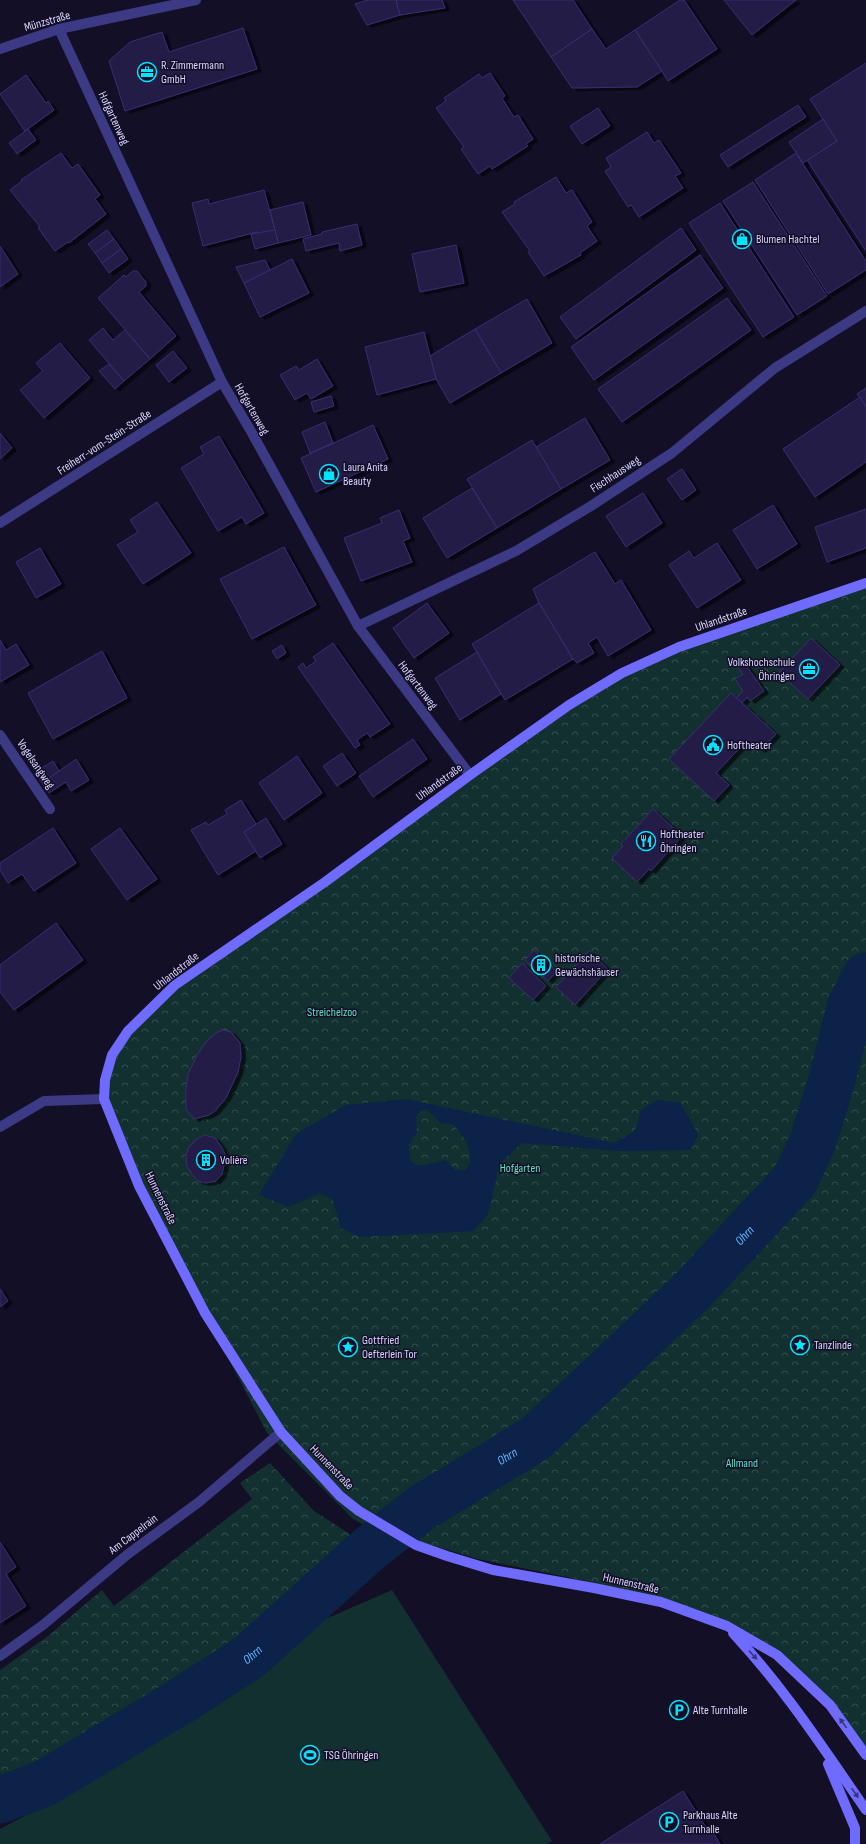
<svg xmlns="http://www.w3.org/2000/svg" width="866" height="1844" font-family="'Sofia Sans Condensed',sans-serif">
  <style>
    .green { fill: #12302f }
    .park { fill: url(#park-crowns) }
    .water { fill: #0c2248; fill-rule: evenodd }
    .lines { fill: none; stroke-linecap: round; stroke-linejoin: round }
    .river { stroke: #0c2248; stroke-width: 47 }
    .building { fill: #241b47; stroke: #3b2d73; filter: url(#shadow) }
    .street { stroke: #3d3a85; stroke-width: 10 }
    .secondary { stroke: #6f6bff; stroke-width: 10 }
    .oneway { fill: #38347d }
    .labels { text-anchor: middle; stroke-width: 3; stroke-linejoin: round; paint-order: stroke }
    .street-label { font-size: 12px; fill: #d9d4ff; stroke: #130f26 }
    .poi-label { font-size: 12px; fill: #d9d4ff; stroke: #130f26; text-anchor: start }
    .park-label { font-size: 12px; fill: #5fe0c0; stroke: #130f26 }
    .water-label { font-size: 13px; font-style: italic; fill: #62b6ff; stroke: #130f26 }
  </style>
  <defs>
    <pattern id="park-crowns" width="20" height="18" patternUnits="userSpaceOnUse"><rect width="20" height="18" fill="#12302f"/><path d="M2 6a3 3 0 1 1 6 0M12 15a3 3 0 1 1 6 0" fill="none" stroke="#344d4e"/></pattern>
    <filter id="shadow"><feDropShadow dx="4.5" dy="2.5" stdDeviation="0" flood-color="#0009"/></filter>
  </defs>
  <rect width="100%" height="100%" fill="#130f26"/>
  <polygon class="green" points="392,1590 552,1841 547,1844 0,1844 0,1829 58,1798 188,1713 314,1624"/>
  <g class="park">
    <polygon points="866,583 866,1755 830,1705 777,1655 727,1626 596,1583 478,1559 365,1525 353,1519 267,1433 139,1186 104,1099 112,1055 175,985 622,673"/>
    <polygon points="270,1463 314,1511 367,1545 172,1698 43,1775 0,1790 0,1670 48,1636 102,1590 114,1606 252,1499 240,1483"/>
  </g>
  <path class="water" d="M 406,1099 L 614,1143 L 635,1131 L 641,1110 L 658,1100 L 680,1103 L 698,1134 L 691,1150 L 620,1151 L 522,1143 L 500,1163 L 488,1214 L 473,1231 L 359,1237 L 341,1228 L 333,1200 L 320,1193 L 289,1207 L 259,1195 L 296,1134 L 346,1105 ZM 427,1109 L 441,1123 L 453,1124 L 467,1142 L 471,1161 L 466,1170 L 455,1170 L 446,1160 L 421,1166 L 411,1162 C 408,1150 407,1142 417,1133 L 416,1117 L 420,1111 Z"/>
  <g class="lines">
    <path class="river" id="s1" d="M 0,1800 L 45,1783 L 181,1701 L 249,1657 L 369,1549 L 423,1507 L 536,1438 L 691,1292 L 795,1180 L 813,1141 L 831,1083 L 851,1005 L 866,976"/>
  </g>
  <g class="building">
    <polygon points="368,0 396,0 400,15 367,25 355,4"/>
    <polygon points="396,0 442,0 445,8 400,15"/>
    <polygon points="513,0 573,0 592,29 551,57"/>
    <polygon points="680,0 684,0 717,49 668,81 635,30"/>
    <polygon points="724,0 796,0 752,35"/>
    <polygon points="243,28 257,69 125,111 109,61 130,42 162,32 169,52"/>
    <polygon points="592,29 606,49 635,30 662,71 637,87 572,88 551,57"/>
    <polygon points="866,63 866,251 807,160 837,141 810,99"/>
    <polygon points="490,73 505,96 502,98 514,117 518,115 533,139 526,144 528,146 492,169 490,166 478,174 461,149 464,147 436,108 446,101 444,98 479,74 482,78"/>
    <polygon points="26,75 46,103 48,101 54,110 25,131 0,94"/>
    <polygon points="798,105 806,117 728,167 720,155"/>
    <polygon points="598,108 610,126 582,144 570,126"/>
    <polygon points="823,119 837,141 803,163 789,142"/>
    <polygon points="28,129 36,140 17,154 9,143"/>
    <polygon points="647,132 654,143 659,140 681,173 675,176 683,188 639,217 631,205 628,207 605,171 611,167 606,158"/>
    <polygon points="61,153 72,168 78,164 100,195 95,199 106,214 69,243 68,242 55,251 38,228 40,227 10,190 22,181 21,180"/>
    <polygon points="796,153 866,261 866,270 828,294 755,180"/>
    <polygon points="556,177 566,193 572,190 592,222 587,226 597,241 580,253 581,255 544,276 528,252 530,251 502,212 515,204 514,202"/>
    <polygon points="753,182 827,296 797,315 723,201"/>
    <polygon points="264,190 275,230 258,234 257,232 203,246 192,203 208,199 209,204"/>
    <polygon points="303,202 311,235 278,243 270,210"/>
    <polygon points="720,203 794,317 763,337 689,223"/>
    <polygon points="357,224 362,245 340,251 339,243 306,251 303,239 322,234 322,232"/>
    <polygon points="681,228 696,250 576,339 560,317"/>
    <polygon points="107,230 114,239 95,253 88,244"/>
    <polygon points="275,230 278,243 255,249 251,234"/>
    <polygon points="114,239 121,249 102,263 95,253"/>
    <polygon points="456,245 464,283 420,292 412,254"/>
    <polygon points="0,246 18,274 0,287"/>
    <polygon points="121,249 128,259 109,273 102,263"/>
    <polygon points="700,255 723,288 594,380 571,347"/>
    <polygon points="292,259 309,293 260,317 244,283"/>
    <polygon points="265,260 270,270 244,283 236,267"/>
    <polygon points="133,271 137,271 146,282 146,286 139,292 176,336 150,359 98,298 124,275 126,277"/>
    <polygon points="727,298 751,330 622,422 598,389"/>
    <polygon points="527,299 552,343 501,373 475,329"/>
    <polygon points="103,328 113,340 125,330 150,359 124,381 89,340"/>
    <polygon points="475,329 501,373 450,403 436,379 430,356"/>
    <polygon points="424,332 436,379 377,395 365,347"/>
    <polygon points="60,343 90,378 44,418 20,390 43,371 36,363"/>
    <polygon points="173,351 187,368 169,382 156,365"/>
    <polygon points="317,359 333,386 311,399 307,393 295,400 280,375 296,366 299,370"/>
    <polygon points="109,364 124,381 115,389 99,371"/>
    <polygon points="866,388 866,407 857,394"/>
    <polygon points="331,396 334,406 314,412 311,402"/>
    <polygon points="860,397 866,407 866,462 815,497 783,449"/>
    <polygon points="585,418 610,460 561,489 536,447"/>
    <polygon points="325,422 333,443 310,453 302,432"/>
    <polygon points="373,425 388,459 316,492 301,458"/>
    <polygon points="0,433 12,448 0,459"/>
    <polygon points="219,436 264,513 246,524 242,517 218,531 181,468 204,454 200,447"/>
    <polygon points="532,440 561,489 497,528 467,479"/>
    <polygon points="682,469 696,490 682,500 667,479"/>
    <polygon points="472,488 497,528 447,558 423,518"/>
    <polygon points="643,493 662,523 626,547 606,516"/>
    <polygon points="157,502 191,553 143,584 117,545 138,532 130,520"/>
    <polygon points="773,505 797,544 757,569 733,530"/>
    <polygon points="866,509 866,548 827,562 815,527"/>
    <polygon points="399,510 410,538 403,541 412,562 361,581 344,538 382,523 380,518"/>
    <polygon points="717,543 741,580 697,608 669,565 689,551 694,558"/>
    <polygon points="284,547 316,605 252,639 220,579"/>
    <polygon points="40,548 61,584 36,598 16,562"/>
    <polygon points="595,552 615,584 621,580 651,630 608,656 597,637 588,643 594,653 577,663 573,659 539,603 533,589"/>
    <polygon points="427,603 449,633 414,658 393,628"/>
    <polygon points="539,603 573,659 505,700 472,644"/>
    <polygon points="811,638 840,665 808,699 779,673"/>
    <polygon points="0,640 6,650 16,644 29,665 0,682"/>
    <polygon points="333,643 390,724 370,737 367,733 357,740 360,745 355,748 298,667 303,663 306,668 316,661 313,657"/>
    <polygon points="282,645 286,653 277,659 272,651"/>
    <polygon points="102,651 127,698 53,739 28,693"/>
    <polygon points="477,652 501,694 460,720 435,678"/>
    <polygon points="743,661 764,691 750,701 747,697 742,703 736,698 743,691 735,679 743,674 737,666"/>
    <polygon points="731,693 776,734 761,750 748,739 716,773 729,785 714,801 669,759"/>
    <polygon points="413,739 427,759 373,797 359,776"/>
    <polygon points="342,753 356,773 337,786 323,766"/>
    <polygon points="297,756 322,793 284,820 259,783"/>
    <polygon points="76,759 89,780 71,791 66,782 49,793 42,783"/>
    <polygon points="53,761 59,771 42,783 35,772"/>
    <polygon points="241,800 256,824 244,832 256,851 218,875 191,830 206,822 208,825 227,814 225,810"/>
    <polygon points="653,809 682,836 651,871 649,869 637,882 612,858 623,846 621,844"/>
    <polygon points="266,818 282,844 260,858 244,832"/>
    <polygon points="53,828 76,863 34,891 22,874 8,883 0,870 0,863"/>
    <polygon points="120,828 157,879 127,900 91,849"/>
    <polygon points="56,923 83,960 14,1010 0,992 0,965"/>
    <polygon points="534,950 557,971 548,981 525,960"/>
    <polygon points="589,951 608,969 575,1005 556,987"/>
    <polygon points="522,963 546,986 533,1000 509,978"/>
    <polygon points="223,1030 231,1032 240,1043 241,1057 238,1072 226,1098 215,1111 209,1115 194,1119 186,1109 186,1089 188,1074 197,1055 206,1042 216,1033"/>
    <polygon points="205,1135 215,1138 221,1146 226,1156 222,1174 216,1181 206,1183 198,1181 192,1174 187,1166 186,1155 189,1147 197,1139"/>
    <polygon points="0,1289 8,1301 0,1307"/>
    <polygon points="0,1542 16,1567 6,1574 26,1606 0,1623"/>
    <polygon points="683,1791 707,1829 710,1827 720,1844 600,1844"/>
  </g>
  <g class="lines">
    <g class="street">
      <polyline points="59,29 222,382 252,433 358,626 470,775"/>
      <polyline points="0,49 59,29 196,0"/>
      <polyline points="0,523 222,382"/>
      <polyline points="358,626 516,551 591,506 672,453 775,368 866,311"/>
      <polyline points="0,735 50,809"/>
      <polyline points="0,1127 44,1101 104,1099"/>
      <polyline points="0,1656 43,1625 128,1554 199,1502 281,1432"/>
    </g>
    <g class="secondary">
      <polyline points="866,583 679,647 622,673 569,705 470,775 325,882 175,985 128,1031 112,1055 105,1080 104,1099 139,1186 205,1313 281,1432 340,1496 359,1511 416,1545 447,1556 493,1570 594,1588 661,1602 727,1626 777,1655 830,1705 866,1755"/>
      <path d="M 733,1633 C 785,1689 823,1748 866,1810"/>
      <polyline points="828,1764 855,1828 855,1844"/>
    </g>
  </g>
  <defs><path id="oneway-solid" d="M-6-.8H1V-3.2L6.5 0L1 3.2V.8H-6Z"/></defs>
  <g class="oneway">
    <use href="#oneway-solid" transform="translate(753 1655) rotate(47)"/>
    <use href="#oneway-solid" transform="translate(843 1723) rotate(-126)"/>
    <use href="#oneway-solid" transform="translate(855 1793) rotate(55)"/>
  </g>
  <defs>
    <g id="office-ring" transform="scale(1)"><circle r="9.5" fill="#130f26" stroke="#00e5ff" stroke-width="1.5"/><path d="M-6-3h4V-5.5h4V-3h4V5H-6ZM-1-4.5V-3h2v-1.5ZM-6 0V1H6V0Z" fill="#00e5ff"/></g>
    <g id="shop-ring" transform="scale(1)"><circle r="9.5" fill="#130f26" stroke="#00e5ff" stroke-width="1.5"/><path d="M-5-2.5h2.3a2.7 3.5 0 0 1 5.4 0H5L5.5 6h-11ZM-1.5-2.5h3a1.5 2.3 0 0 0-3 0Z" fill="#00e5ff"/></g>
    <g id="civic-ring" transform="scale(1)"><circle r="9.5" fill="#130f26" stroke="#00e5ff" stroke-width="1.5"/><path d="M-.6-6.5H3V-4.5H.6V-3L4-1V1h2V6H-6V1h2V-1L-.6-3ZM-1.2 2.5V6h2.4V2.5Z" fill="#00e5ff"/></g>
    <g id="restaurant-ring" transform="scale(1)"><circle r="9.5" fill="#130f26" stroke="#00e5ff" stroke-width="1.5"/><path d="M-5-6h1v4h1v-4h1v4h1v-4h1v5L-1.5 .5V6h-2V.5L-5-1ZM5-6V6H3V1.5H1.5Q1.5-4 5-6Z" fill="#00e5ff"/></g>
    <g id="building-ring" transform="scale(1)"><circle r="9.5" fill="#130f26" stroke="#00e5ff" stroke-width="1.5"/><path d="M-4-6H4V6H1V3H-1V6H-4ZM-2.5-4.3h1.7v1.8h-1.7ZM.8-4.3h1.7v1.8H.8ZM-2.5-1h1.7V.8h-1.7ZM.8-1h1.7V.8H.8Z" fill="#00e5ff"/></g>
    <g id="sight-ring" transform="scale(1)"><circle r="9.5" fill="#130f26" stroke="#00e5ff" stroke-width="1.5"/><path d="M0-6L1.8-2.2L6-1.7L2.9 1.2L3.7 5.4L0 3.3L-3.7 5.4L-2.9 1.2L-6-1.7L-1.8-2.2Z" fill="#00e5ff"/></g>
    <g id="parking-ring" transform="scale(1)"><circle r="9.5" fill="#130f26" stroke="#00e5ff" stroke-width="1.5"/><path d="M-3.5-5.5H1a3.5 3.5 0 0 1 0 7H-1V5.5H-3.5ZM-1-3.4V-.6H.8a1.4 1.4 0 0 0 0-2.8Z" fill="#00e5ff"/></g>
    <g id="stadium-ring" transform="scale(1)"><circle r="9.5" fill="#130f26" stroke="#00e5ff" stroke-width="1.5"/><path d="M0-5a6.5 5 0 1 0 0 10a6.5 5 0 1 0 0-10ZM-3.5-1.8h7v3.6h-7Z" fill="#00e5ff"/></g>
  </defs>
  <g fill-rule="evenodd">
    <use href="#office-ring" x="147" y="72"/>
    <use href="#shop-ring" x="742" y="239"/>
    <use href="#shop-ring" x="329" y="474"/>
    <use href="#office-ring" x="809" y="669"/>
    <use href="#civic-ring" x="713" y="745"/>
    <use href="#restaurant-ring" x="646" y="841"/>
    <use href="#building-ring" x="541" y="965"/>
    <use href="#building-ring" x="206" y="1160"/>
    <use href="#sight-ring" x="800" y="1345"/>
    <use href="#sight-ring" x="348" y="1347"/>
    <use href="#parking-ring" x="679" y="1710"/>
    <use href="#stadium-ring" x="310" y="1755"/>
    <use href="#parking-ring" x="669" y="1822"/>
  </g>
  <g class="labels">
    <g class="street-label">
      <text transform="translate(47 21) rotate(-16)" y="4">Münzstraße</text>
      <text transform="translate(114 118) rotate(65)" y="4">Hofgartenweg</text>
      <text transform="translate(252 409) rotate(60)" y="4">Hofgartenweg</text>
      <text transform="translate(104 442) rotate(-33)" y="4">Freiherr-vom-Stein-Straße</text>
      <text transform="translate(615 474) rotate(-33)" y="4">Fischhausweg</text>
      <text transform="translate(721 619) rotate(-19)" y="4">Uhlandstraße</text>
      <text transform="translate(418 685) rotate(53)" y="4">Hofgartenweg</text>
      <text transform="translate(36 764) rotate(56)" y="4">Vogelsangweg</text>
      <text transform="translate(439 782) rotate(-36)" y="4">Uhlandstraße</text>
      <text transform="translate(176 971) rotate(-38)" y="4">Uhlandstraße</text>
      <text transform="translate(161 1198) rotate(64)" y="4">Hunnenstraße</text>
      <text transform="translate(332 1467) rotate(46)" y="4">Hunnenstraße</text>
      <text transform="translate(133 1534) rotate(-37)" y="4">Am Cappelrain</text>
      <text transform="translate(631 1583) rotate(13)" y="4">Hunnenstraße</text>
    </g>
    <g class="poi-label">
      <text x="161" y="69">R. Zimmermann<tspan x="161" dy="14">GmbH</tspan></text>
      <text x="756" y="243">Blumen Hachtel</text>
      <text x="343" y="471">Laura Anita<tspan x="343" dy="14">Beauty</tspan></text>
      <text x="795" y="666" text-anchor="end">Volkshochschule<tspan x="795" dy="14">Öhringen</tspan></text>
      <text x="727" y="749">Hoftheater</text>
      <text x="660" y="838">Hoftheater<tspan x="660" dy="14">Öhringen</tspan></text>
      <text x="555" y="962">historische<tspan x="555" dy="14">Gewächshäuser</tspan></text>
      <text x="220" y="1164">Volière</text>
      <text x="362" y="1344">Gottfried<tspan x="362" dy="14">Oefterlein Tor</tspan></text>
      <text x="814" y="1349">Tanzlinde</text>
      <text x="693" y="1714">Alte Turnhalle</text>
      <text x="324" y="1759">TSG Öhringen</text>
      <text x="683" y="1819">Parkhaus Alte<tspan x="683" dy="14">Turnhalle</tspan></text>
    </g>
    <g class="park-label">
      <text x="332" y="1016">Streichelzoo</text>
      <text x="520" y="1172">Hofgarten</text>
      <text x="742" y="1467">Allmand</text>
    </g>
    <g class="water-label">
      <text dy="5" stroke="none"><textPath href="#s1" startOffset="941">Ohrn</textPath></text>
      <text dy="5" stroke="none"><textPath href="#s1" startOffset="616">Ohrn</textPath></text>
      <text dy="5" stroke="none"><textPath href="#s1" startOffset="292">Ohrn</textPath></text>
    </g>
  </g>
</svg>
